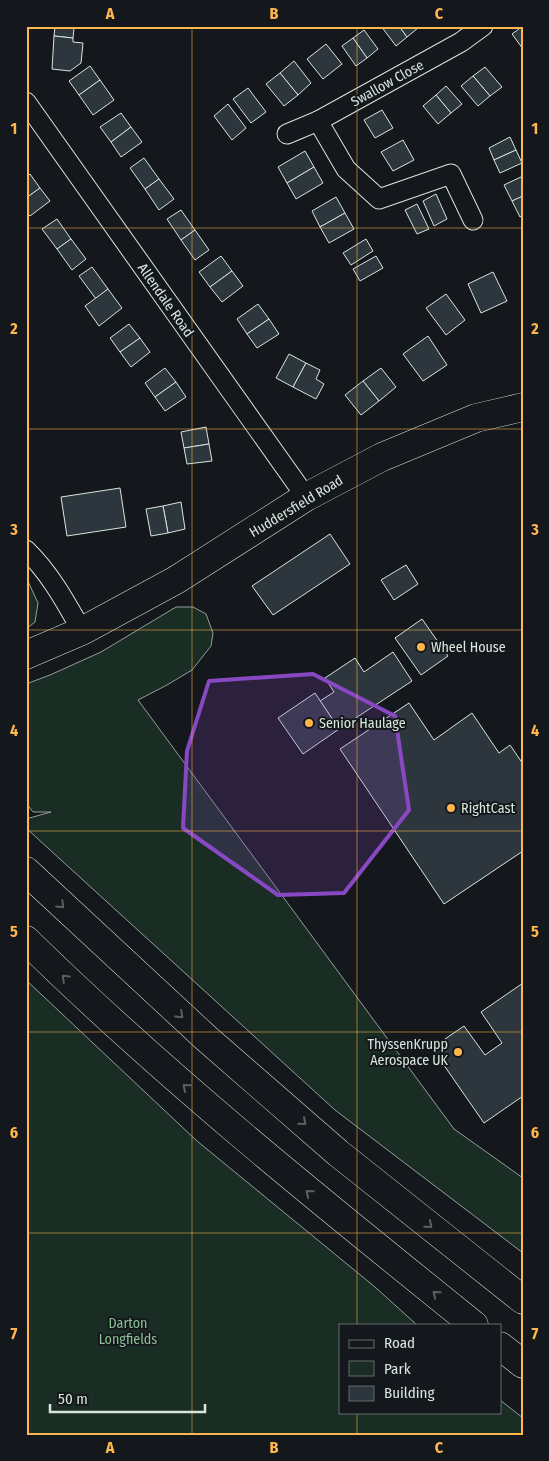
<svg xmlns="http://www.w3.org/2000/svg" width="549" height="1461" font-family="'Fira Sans Condensed',sans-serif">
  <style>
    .green { fill: #1a2d24; stroke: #939e99 }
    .building { fill: #2c363c; stroke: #d8e6dc }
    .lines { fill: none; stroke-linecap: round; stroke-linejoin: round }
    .minor-casing { stroke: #d8e6dc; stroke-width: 21 }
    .trunk-casing { stroke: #d8e6dc; stroke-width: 29 }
    .motorway-casing { stroke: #d8e6dc; stroke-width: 29 }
    .minor { stroke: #14181c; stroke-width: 19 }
    .trunk { stroke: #14181c; stroke-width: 28 }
    .motorway { stroke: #14181c; stroke-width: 28 }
    .oneway { stroke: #59605f }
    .marked { fill: #8948c3; fill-opacity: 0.2; stroke: #8948c3; stroke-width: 4; stroke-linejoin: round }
    .grid { fill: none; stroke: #ffb74d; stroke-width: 1; stroke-opacity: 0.55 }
    .poi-dot { fill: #ffb74d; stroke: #14181c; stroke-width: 2 }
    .labels { text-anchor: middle; stroke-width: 4; stroke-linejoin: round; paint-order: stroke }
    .street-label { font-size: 14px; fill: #d8e6dc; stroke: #14181c }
    .poi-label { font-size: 14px; fill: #d8e6dc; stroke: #14181c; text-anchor: start }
    .park-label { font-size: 14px; fill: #8ac095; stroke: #14181c }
    .neatline { fill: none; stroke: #ffb74d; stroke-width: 2 }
    .grid-label { font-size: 16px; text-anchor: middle; font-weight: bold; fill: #ffb74d }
  </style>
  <rect width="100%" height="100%" fill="#14181c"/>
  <g class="green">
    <polygon points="26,577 38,603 35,622 26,629"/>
    <polygon points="176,607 193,607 206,614 213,633 211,646 192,670 167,685 138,700 454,1129 523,1178 523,1253 335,1110 26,828 26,819 51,812 33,812 26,803 26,684 50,675 101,652"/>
    <polygon points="26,980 197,1141 375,1287 417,1325 340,1325 340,1412 500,1412 500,1400 523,1418 523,1435 26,1435"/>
  </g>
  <g class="building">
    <polygon points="55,26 83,26 83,28 74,28 73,38 54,36"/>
    <polygon points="381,26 399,26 407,37 396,46"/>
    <polygon points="399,26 417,26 418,28 407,37"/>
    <polygon points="523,26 523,49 512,34"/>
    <polygon points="364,30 378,49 367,58 353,38"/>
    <polygon points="54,36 73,38 73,42 83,43 81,63 70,71 52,69"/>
    <polygon points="353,38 367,58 356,66 342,46"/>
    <polygon points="326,44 342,64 323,79 307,59"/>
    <polygon points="294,61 311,83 298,95 280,73"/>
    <polygon points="90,66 100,80 79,95 69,81"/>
    <polygon points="485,67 502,87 490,96 473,76"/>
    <polygon points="280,73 298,95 284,106 266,84"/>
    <polygon points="473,76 490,96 478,106 461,86"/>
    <polygon points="100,80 114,100 93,115 79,95"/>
    <polygon points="446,86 462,104 451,113 436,95"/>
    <polygon points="248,88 266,112 251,123 233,99"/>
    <polygon points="436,95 451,113 438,124 423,106"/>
    <polygon points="228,104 246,128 232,140 214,116"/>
    <polygon points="382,110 393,128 375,138 364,120"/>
    <polygon points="121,113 131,127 111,142 100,127"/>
    <polygon points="131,127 142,142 121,157 111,142"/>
    <polygon points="510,137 516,150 494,160 489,148"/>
    <polygon points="403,140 414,160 393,171 381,152"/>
    <polygon points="516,150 522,163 500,173 494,160"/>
    <polygon points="305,151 314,167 287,183 278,167"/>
    <polygon points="144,158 159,179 145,189 130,168"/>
    <polygon points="314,167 323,183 296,199 287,183"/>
    <polygon points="30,174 40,188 26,198 26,177"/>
    <polygon points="523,176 523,196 512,201 504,185"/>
    <polygon points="159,179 174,199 159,210 145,189"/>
    <polygon points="40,188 50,201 30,216 26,212 26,198"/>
    <polygon points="436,194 447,219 434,226 423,201"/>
    <polygon points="523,196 523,215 520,217 512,201"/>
    <polygon points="336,197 345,213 320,227 312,211"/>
    <polygon points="417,204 429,229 417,234 405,210"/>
    <polygon points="181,210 195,230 181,240 167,219"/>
    <polygon points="345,213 354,229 329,243 320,227"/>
    <polygon points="57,219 71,239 57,249 42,229"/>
    <polygon points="195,230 209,250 195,260 181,240"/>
    <polygon points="71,239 86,259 72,270 57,249"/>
    <polygon points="366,239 373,251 351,265 343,253"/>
    <polygon points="221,256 232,271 210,287 199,272"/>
    <polygon points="376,256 383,268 360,281 353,269"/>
    <polygon points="92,267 108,289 96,299 79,276"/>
    <polygon points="232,271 243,286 222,302 210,287"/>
    <polygon points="493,272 507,301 481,313 468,284"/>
    <polygon points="108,289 122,308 99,326 85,306"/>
    <polygon points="446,294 465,320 446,335 426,308"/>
    <polygon points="258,304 269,319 247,334 237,319"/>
    <polygon points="269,319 279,334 257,348 247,334"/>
    <polygon points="129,324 140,338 120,352 110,338"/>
    <polygon points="428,336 447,365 423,381 403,354"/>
    <polygon points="140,338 150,352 131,367 120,352"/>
    <polygon points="289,354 306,363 293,387 276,378"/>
    <polygon points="306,363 320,370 316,379 324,384 316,399 293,387"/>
    <polygon points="165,368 176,382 155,397 145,383"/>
    <polygon points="381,368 396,387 379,401 363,381"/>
    <polygon points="363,381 379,401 361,415 345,395"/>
    <polygon points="176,382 186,397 165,411 155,397"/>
    <polygon points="206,427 209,444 184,448 181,432"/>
    <polygon points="209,444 212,461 187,464 184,448"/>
    <polygon points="120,488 126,527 67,536 61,497"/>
    <polygon points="181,502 185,529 168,533 163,506"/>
    <polygon points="163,506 168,533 151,536 146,509"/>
    <polygon points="330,534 350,564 273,615 252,586"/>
    <polygon points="406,565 418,584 394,600 381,580"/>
    <polygon points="422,619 448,656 421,675 395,638"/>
    <polygon points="393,652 412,681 339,729 320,701 334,692 325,678 355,658 364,672"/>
    <polygon points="315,693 339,729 303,754 278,718"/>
    <polygon points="409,703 434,740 472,713 499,753 510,745 523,764 523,851 444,904 340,749"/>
    <polygon points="523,983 523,1096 484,1123 432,1048 464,1026 485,1055 502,1043 481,1012"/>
  </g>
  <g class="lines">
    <g class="minor-casing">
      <g id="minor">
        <polyline points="26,102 306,497"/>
        <polyline points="318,121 346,169 379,199 451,174 473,220"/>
        <polyline points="287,134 318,121 461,42 483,26"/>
        <path d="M 26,550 C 50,573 66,603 82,631"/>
      </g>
    </g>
    <g class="trunk-casing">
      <polyline id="trunk" points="26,655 82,631 176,580 306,497 382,457 476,418 523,407"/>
    </g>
    <g class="motorway-casing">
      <g id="motorway">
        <polyline points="26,871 206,1038 338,1153 523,1300"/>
        <path d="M 26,940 C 167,1078 320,1201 474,1325"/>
        <polyline points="500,1346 523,1364"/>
      </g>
    </g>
    <use href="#minor" class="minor"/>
    <use href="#trunk" class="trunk"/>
    <use href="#motorway" class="motorway"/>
  </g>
  <defs><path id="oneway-chevron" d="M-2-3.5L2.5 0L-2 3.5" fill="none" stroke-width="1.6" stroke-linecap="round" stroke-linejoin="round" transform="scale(1.25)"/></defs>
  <g class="oneway">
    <use href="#oneway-chevron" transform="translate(61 905) rotate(44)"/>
    <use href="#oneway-chevron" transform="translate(65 978) rotate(-137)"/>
    <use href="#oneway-chevron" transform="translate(180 1015) rotate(43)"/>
    <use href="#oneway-chevron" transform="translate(186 1087) rotate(-139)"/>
    <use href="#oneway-chevron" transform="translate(303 1122) rotate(41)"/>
    <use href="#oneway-chevron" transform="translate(309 1193) rotate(-141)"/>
    <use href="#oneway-chevron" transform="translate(429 1225) rotate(39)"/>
    <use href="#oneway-chevron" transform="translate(436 1294) rotate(-141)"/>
  </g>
  <path class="marked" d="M 313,674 L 395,716 L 409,810 L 344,893 L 278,895 L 183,828 L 187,751 L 209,681 Z"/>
  <path class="grid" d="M 192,26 L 192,1435M 357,26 L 357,1325M 26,228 L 523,228M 26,429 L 523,429M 26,630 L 523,630M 26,831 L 523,831M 26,1032 L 523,1032M 26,1233 L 523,1233M 357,1412 L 357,1435"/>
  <g class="poi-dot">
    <circle cx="421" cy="647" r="5"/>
    <circle cx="309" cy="723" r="5"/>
    <circle cx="451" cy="808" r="5"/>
    <circle cx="458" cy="1052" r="5"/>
  </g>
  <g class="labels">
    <g class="street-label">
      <text transform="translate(387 83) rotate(-29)" y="5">Swallow Close</text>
      <text transform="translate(166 300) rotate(55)" y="5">Allendale Road</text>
      <text transform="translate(296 506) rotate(-31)" y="5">Huddersfield Road</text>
    </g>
    <g class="poi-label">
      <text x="431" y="652">Wheel House</text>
      <text x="319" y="728">Senior Haulage</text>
      <text x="461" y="813">RightCast</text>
      <text x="448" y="1049" text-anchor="end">ThyssenKrupp<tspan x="448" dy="16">Aerospace UK</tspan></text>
    </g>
    <g class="park-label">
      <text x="128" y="1328">Darton<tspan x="128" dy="16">Longfields</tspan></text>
    </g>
  </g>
  <rect width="549" height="1461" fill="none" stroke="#14181c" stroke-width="55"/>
  <rect x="339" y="1324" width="162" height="90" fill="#14181c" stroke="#626a69"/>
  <rect x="349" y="1340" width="25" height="8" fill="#14181c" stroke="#626a69"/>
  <text x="384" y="1348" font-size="15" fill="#d8e6dc">Road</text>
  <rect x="349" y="1361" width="25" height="15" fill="#1a2d24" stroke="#626a69"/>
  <text x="384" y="1374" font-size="15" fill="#d8e6dc">Park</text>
  <rect x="349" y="1386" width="25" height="15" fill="#2c363c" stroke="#626a69"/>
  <text x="384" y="1398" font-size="15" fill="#d8e6dc">Building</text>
  <path d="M50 1404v8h155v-8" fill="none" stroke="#d8e6dc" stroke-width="2.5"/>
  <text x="58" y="1404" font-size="15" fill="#d8e6dc" stroke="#14181c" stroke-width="4" paint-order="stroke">50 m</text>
  <rect x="28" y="28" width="494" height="1406" class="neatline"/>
  <g class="grid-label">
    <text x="110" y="19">A</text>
    <text x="274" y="19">B</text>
    <text x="439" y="19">C</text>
    <text x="14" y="134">1</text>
    <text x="535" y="134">1</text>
    <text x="14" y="334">2</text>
    <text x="535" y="334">2</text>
    <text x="14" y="535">3</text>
    <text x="535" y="535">3</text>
    <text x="14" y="736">4</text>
    <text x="535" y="736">4</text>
    <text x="14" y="937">5</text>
    <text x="535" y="937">5</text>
    <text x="14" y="1138">6</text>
    <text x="535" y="1138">6</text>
    <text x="14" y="1339">7</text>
    <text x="535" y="1339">7</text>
    <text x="110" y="1453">A</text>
    <text x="274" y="1453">B</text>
    <text x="439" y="1453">C</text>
  </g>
</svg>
